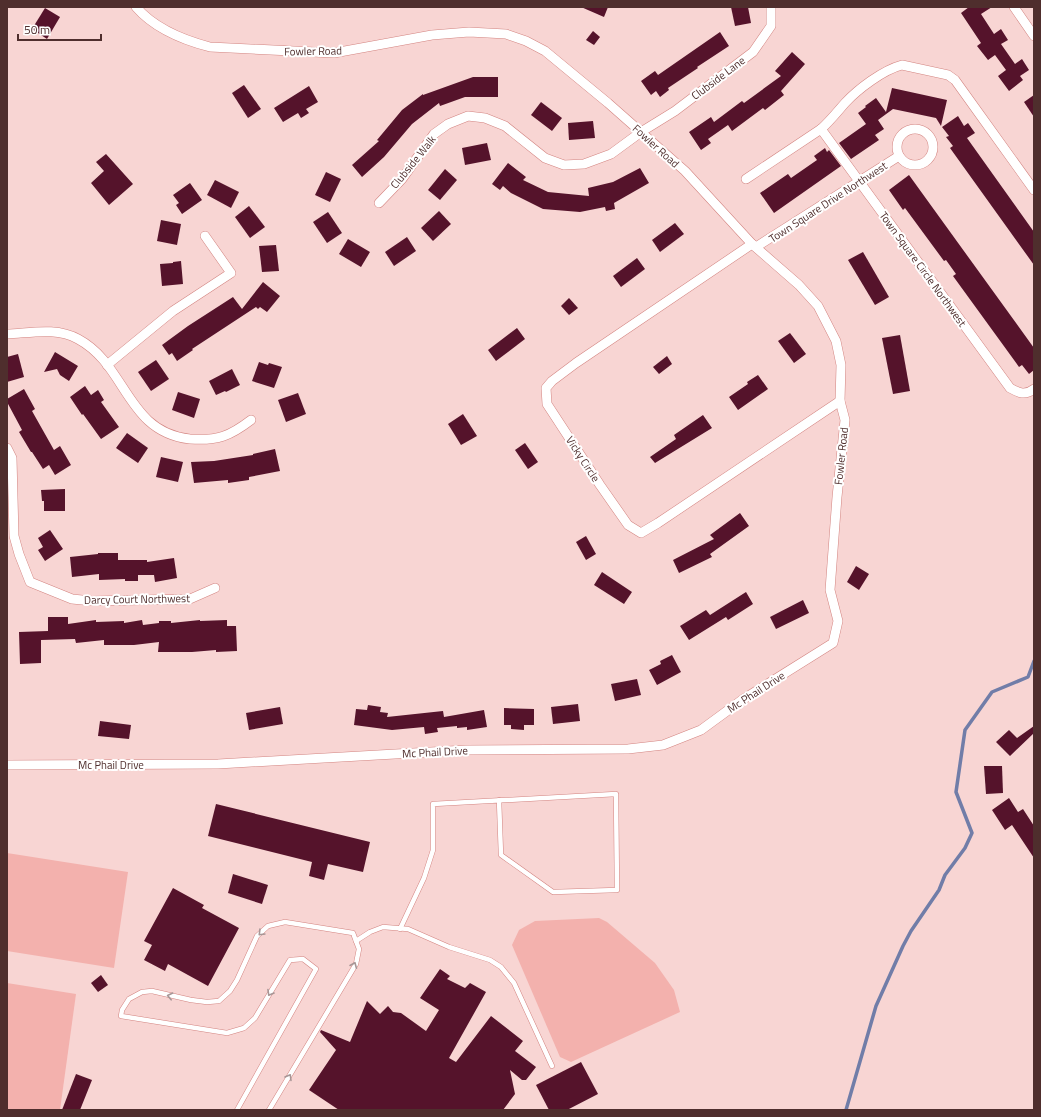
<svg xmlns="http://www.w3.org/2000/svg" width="1041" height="1117" font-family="'Titillium Web',sans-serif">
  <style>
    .green { fill: #f3b1ad }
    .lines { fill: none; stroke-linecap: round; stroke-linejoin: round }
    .stream { stroke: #717da8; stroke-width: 3.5 }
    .building { fill: #55132b }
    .service-casing { stroke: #d38480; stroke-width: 5.5 }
    .minor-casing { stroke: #d38480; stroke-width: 10 }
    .service { stroke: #fff; stroke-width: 4.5 }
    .minor { stroke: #fff; stroke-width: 9 }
    .oneway { stroke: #a79696 }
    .labels { text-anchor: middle; stroke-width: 4; stroke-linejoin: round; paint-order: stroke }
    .street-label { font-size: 11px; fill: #4f2e2d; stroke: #fff }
  </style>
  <rect width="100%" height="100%" fill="#f8d5d3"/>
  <g class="green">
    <polygon points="7,853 128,872 114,968 7,951"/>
    <polygon points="599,918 607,922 655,963 674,990 680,1012 571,1062 560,1057 512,945 519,930 535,921"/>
    <polygon points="7,983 76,994 60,1110 7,1110"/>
  </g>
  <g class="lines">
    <polyline class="stream" points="846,1110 876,1006 903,946 911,931 939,890 945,875 965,848 972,833 956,792 965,730 992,692 1028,677 1034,661"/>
  </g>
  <g class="building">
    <polygon points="581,7 608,7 604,17"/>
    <polygon points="731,7 748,7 751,23 735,26"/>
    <polygon points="969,7 992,7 981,14 994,34 1001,29 1008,40 1001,44 1015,64 1022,59 1029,70 1020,76 1023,80 1009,91 998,76 1006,70 995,55 988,60 977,46 981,43 961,13"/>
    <polygon points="45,8 60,17 47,39 32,29"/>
    <polygon points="593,31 600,37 594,45 586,40"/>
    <polygon points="720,32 729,46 697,67 698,68 668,88 669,90 660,97 656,91 651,95 641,81 655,71 658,75"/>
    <polygon points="792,52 805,64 781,91 784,95 765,110 763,108 732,131 728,125 708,139 711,143 701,150 689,132 711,117 714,122 742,101 744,103 781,76 775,71"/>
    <polygon points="473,77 498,77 498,97 465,97 440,106 439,103 412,124 384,157 362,177 352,165 379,141 377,140 402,110 423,94 423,95"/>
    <polygon points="244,85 261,109 248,118 232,93"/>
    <polygon points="309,86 318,102 306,109 309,113 301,118 298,113 283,122 274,108"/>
    <polygon points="892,88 947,100 941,126 936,118 893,109 878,120 884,129 875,135 879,140 851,159 839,143 866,124 858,113 866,107 865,106 876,98 886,112"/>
    <polygon points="1034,95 1034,117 1024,102"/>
    <polygon points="541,102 562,118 552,131 531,115"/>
    <polygon points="958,116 964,126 968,123 975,133 967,138 1034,232 1034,265 950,148 953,146 946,137 949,136 942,127"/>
    <polygon points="593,121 595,138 569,140 568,123"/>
    <polygon points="487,143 491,160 465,165 462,148"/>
    <polygon points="825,148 827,152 829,150 841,166 774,213 760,193 788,174 791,178 817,160 814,156"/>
    <polygon points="106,154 133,184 109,205 91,183 104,171 96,162"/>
    <polygon points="508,163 526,177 523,180 548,192 589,196 588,188 613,182 640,168 649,183 614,203 615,209 606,211 605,207 580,212 543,209 511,193 503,186 500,190 492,184"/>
    <polygon points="445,169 457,180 440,200 428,190"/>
    <polygon points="326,172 341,179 330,202 315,195"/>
    <polygon points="909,175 1034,348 1034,370 1029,374 1022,365 1019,367 953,276 956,274 946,260 944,261 905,208 903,210 889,190"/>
    <polygon points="215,180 239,192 231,208 207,195"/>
    <polygon points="190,183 202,200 182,214 176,205 179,203 173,195"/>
    <polygon points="249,206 265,227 250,238 235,217"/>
    <polygon points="439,211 451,224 433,241 421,228"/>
    <polygon points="328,212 342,233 327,243 313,222"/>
    <polygon points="161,220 181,224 177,245 157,241"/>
    <polygon points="675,223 684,234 660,252 652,240"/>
    <polygon points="407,237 416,251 394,266 385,252"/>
    <polygon points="348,239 370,252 361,267 339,254"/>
    <polygon points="276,245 279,271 262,272 259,246"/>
    <polygon points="863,252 889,297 875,305 848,260"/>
    <polygon points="637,258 645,269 621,287 613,276"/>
    <polygon points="181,261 183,284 162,286 160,264 173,263 173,262"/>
    <polygon points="263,282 280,296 267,312 260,307 258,309 256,307 192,349 193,350 177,361 172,353 169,355 162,345 188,326 233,297 242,309"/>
    <polygon points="569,298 578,308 569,315 561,306"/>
    <polygon points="517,328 525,339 496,361 488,350"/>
    <polygon points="790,333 806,354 794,363 778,341"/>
    <polygon points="900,335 910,391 893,394 882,338"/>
    <polygon points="55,352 78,366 69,381 60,375 57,369 44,372"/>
    <polygon points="18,354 24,377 7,382 7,357"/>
    <polygon points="667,356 672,364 659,374 653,367"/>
    <polygon points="156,360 169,379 151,391 138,372"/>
    <polygon points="259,362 268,365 269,363 282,367 274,388 252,381"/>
    <polygon points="232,369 240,385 226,392 225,391 216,395 209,381"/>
    <polygon points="758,375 768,389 738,410 729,397 748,384 747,382"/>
    <polygon points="85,386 91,395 98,390 104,400 101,402 119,427 101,439 83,414 82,415 70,397"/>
    <polygon points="24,389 35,409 32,411 54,450 60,446 71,465 55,475 49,465 43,469 32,452 31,452 19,432 22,430 7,402 7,399"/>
    <polygon points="178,392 200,399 194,418 172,410"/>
    <polygon points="298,393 306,414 286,422 278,400"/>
    <polygon points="463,414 477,436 461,445 448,424"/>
    <polygon points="703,415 712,428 655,463 650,457 676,439 674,435"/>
    <polygon points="127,433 148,448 138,463 116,448"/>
    <polygon points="525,443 538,462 528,469 515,450"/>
    <polygon points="275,449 280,471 249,477 249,480 228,483 228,480 194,483 191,462 214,461 253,455 253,454"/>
    <polygon points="161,457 183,462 178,482 156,477"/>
    <polygon points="65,489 65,511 44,511 44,501 42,501 41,490"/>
    <polygon points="740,513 749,526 710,554 712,557 679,573 673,560 714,539 710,535"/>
    <polygon points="50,530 63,549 45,561 38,550 43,547 38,538"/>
    <polygon points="586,536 596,554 586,560 576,542"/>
    <polygon points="98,553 118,553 118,560 147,560 147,562 174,558 177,578 155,582 154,575 138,575 138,581 125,581 125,579 99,580 99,574 72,577 70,557 98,554"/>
    <polygon points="856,566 869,574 859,590 847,582"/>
    <polygon points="602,572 632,592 624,604 594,585"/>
    <polygon points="746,592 753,604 728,620 726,617 689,640 680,626 706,610 710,615"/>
    <polygon points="803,600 809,613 776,629 770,617"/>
    <polygon points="48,617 68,617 68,624 96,620 96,622 124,621 124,623 142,620 143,625 159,623 159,621 171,621 171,623 200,620 200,621 227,620 227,626 236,626 237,651 216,652 216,650 192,652 158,652 159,642 134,645 104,645 104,640 76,643 75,639 41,640 41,663 20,664 19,632 48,631"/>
    <polygon points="672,655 681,672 657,685 649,670 661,664 660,661"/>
    <polygon points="637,679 641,695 615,701 611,684"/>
    <polygon points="578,704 580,721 553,724 551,707"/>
    <polygon points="368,705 381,707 380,712 388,713 387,717 443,711 444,717 484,710 487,727 467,730 467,727 457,728 457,726 437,728 438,732 425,734 424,727 392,730 354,725 356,709 367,710"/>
    <polygon points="280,707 283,724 249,730 246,713"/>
    <polygon points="504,708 534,709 534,725 524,725 524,730 511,729 511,725 504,725"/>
    <polygon points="100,721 131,725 129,739 98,736"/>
    <polygon points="1034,726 1034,733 1010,756 996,742 1009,730 1017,738"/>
    <polygon points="984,766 1002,766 1003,793 986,794"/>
    <polygon points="1009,798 1018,812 1023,809 1034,826 1034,858 1012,825 1005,830 992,810"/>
    <polygon points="216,804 370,842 363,872 328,864 324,880 309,876 312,862 208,836"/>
    <polygon points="233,874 268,885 262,904 228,893"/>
    <polygon points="173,888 204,905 202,908 239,928 208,986 168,964 165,971 144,960 152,945 144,941"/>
    <polygon points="440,969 450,976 447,979 465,988 470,983 486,992 449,1058 456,1062 491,1016 523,1041 515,1051 536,1067 526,1080 522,1080 510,1070 515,1094 503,1110 339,1110 309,1090 336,1050 320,1032 321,1030 350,1042 367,1001 380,1014 388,1006 393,1012 401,1013 426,1031 439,1010 420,998"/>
    <polygon points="101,975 108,985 98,992 91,983"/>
    <polygon points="581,1062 598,1094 567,1110 549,1110 536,1085"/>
    <polygon points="76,1074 92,1080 80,1110 62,1110"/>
  </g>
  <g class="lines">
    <g class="service-casing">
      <g id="service">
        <polyline points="400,929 424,878 433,850 433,804 616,794 617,890 553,892 501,855 499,800"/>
        <polyline points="356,941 370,932 383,927 408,929 449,947 490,960 501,967 514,983 552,1066"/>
        <polyline points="237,1110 316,969 303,959 290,960 255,1018 244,1028 227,1033 121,1016 122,1010 129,999 142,992 152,991 191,1000 207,1002 219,1001 230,991 237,980 257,936 268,926 285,922 353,933 359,949 356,964 269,1110"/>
      </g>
    </g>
    <g class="minor-casing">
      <g id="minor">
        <polyline points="1014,7 1034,36"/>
        <circle cx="915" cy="147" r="18"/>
        <path d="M 821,129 L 1010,388 C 1019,393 1025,396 1034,389"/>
        <path d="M 746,179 L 821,129 C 830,121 837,112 845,103 C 858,89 883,70 902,65 L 948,75 L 955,80 L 1034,190"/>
        <polyline points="379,203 402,179 434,134 448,124 468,116 485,118 505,126 545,158 564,165 584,164 611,154 641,132 675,111 753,52 771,26 771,7"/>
        <polyline points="752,244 576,363 552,381 546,388 547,404 600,485 628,525 641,533 658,523 840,401"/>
        <polyline points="756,247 899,156"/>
        <path d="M 7,334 C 31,333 56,327 78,339 C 127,365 126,432 190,439 C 218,441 230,436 251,420"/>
        <polyline points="107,365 173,311 231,273 205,236"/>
        <polyline points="7,448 12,458 14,536 19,554 30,582 72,599 92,601 190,599 215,588"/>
        <path d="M 7,765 L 218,764 L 466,750 L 628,749 L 663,745 L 701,730 L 742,700 L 833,643 L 838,621 L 830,590 L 837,497 L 845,420 L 840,401 L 841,365 L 836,341 L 818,306 L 799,285 L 752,244 L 685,171 L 608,103 L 545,51 L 526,41 L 506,34 L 469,32 L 432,35 L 334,53 L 210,47 C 183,40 155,29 136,7"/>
      </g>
    </g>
    <use href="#service" class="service"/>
    <use href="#minor" class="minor"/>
  </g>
  <defs><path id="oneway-chevron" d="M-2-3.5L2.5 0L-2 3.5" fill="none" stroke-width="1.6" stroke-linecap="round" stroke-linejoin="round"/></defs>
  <g class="oneway">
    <use href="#oneway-chevron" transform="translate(261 933) rotate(135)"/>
    <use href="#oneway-chevron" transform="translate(354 965) rotate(-67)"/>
    <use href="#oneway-chevron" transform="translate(270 993) rotate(120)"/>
    <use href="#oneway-chevron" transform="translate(170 996) rotate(-167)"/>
    <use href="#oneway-chevron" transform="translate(289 1077) rotate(-59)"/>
  </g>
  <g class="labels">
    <g class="street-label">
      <text transform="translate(313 51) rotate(-1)" y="4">Fowler Road</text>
      <text transform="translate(718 78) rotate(-37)" y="4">Clubside Lane</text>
      <text transform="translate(656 146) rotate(42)" y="4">Fowler Road</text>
      <text transform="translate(413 162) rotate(-51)" y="4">Clubside Walk</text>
      <text transform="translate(828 202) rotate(-33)" y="4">Town Square Drive Northwest</text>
      <text transform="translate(923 269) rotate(54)" y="4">Town Square Circle Northwest</text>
      <text transform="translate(841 456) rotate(-84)" y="4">Fowler Road</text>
      <text transform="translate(583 459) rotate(57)" y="4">Vicky Circle</text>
      <text transform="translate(137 599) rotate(-1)" y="4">Darcy Court Northwest</text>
      <text transform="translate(756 692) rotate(-33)" y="4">Mc Phail Drive</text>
      <text transform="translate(435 752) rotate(-3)" y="4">Mc Phail Drive</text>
      <text x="111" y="769">Mc Phail Drive</text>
    </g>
  </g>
  <rect width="1041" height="1117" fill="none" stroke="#4f2e2d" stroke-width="16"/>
  <path d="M18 34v6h83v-6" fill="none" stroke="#4f2e2d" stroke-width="2"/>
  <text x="24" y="34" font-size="12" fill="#4f2e2d" stroke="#ffffff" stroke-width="3" paint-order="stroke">50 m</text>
</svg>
